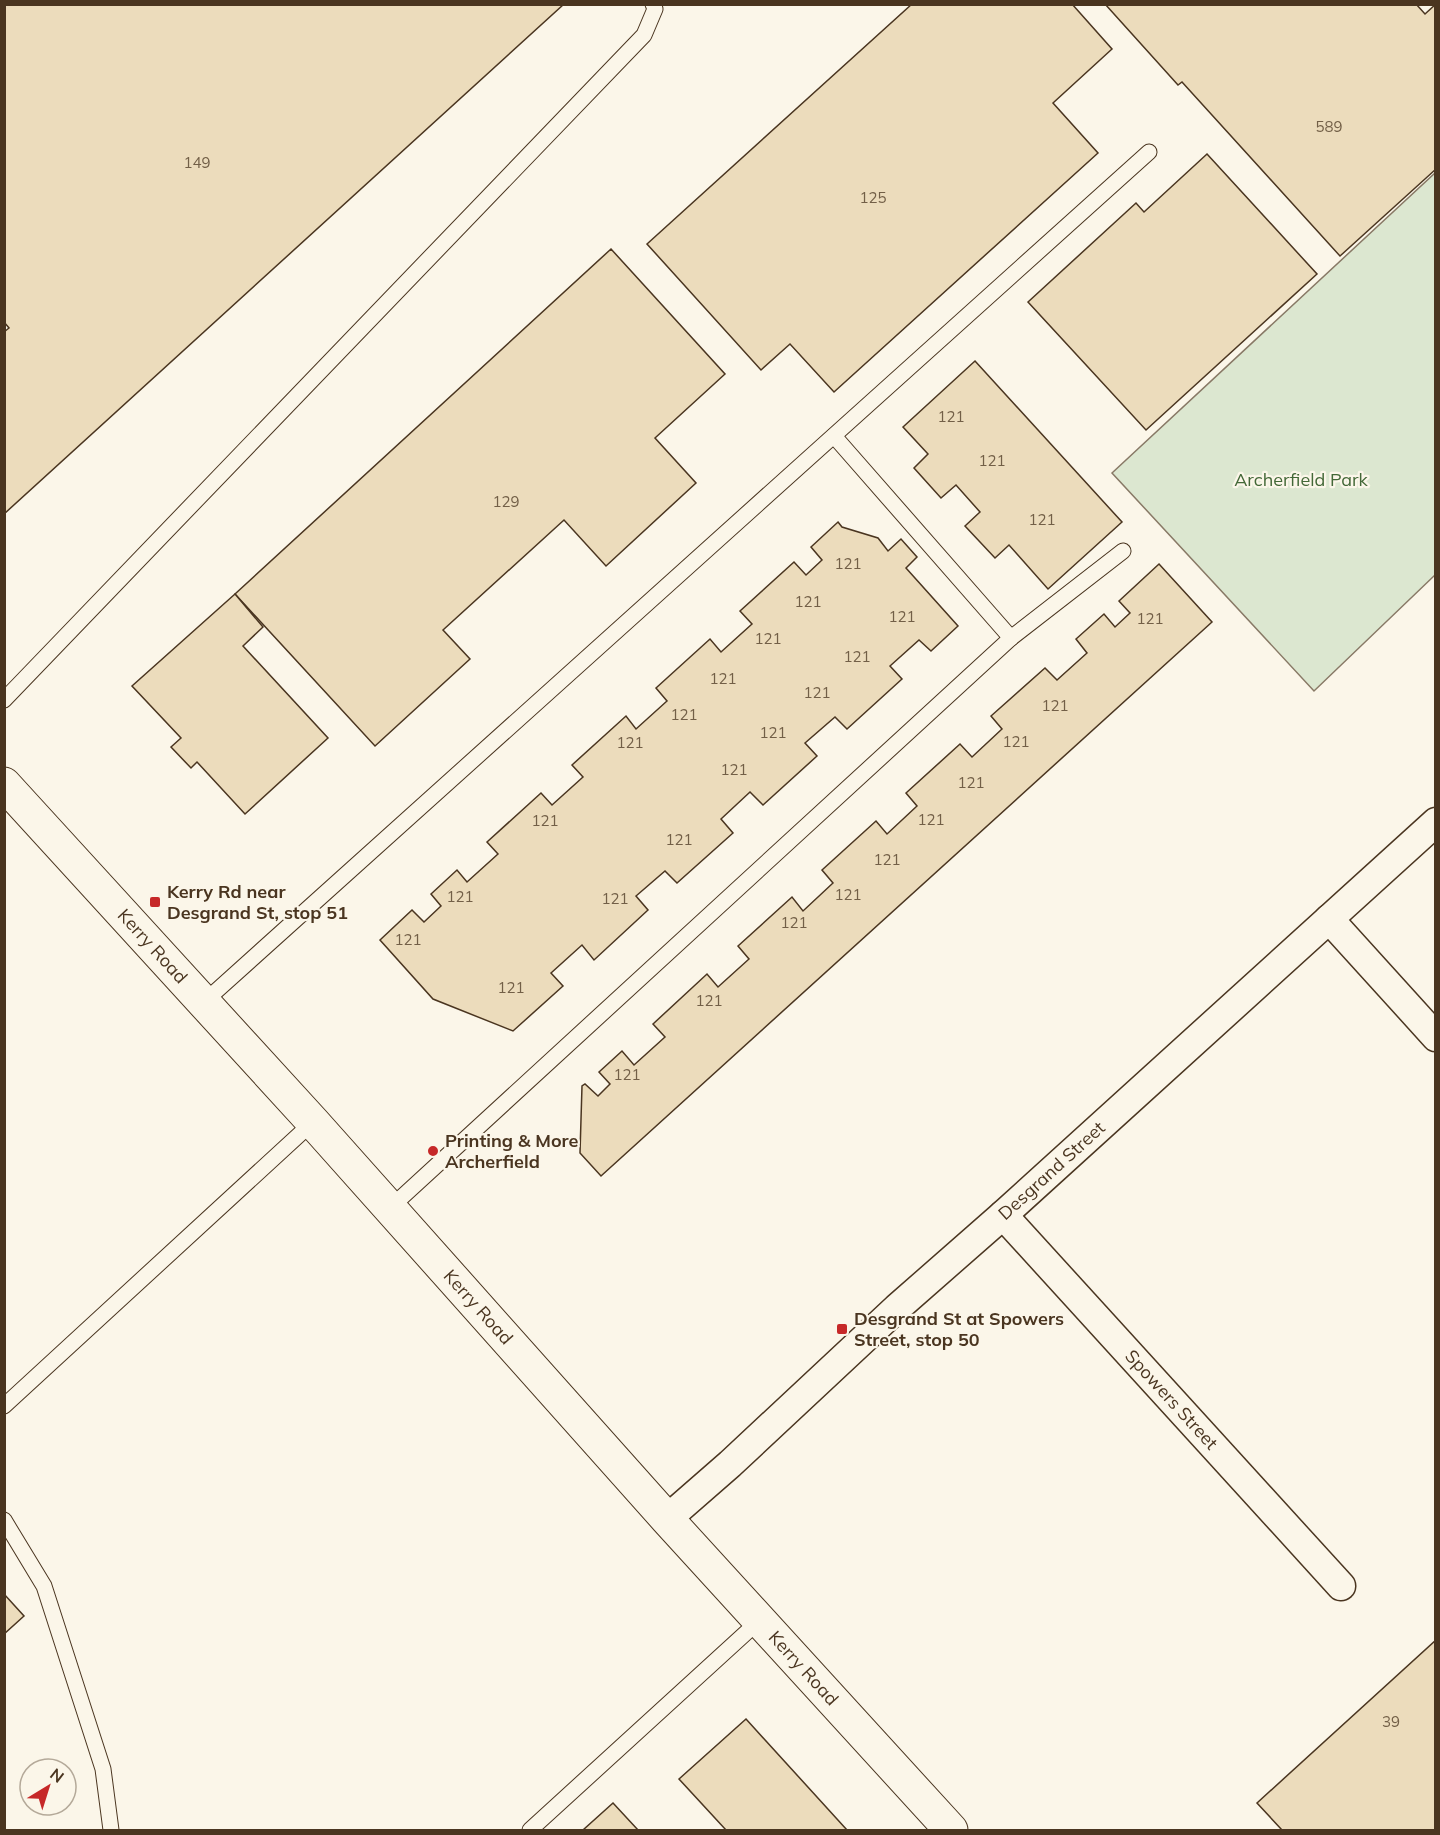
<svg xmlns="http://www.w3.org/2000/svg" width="1440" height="1835" font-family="Mulish,sans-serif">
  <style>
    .green { fill: #dce7d0; stroke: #887966; stroke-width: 1.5 }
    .building { fill: #ecdcbc; stroke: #4a3520; stroke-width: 1.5 }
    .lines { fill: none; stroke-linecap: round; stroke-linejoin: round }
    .service-casing { stroke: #4a3520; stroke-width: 17 }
    .minor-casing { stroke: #4a3520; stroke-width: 31 }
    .tertiary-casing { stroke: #4a3520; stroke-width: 35 }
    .service { stroke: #fbf6e9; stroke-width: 15 }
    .minor { stroke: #fbf6e9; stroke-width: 28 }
    .tertiary { stroke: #fbf6e9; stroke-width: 33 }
    .poi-dot { fill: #c62828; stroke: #fbf6e9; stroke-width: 2 }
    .labels { text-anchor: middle; stroke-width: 4.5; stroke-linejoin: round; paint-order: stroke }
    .number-label { font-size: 15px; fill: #725f47 }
    .park-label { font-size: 18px; fill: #436837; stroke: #fbf6e9 }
    .poi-label { font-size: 18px; font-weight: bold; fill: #4a3520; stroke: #fbf6e9; text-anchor: start }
    .street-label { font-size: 18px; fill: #4a3520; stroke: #fbf6e9 }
  </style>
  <rect width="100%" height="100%" fill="#fbf6e9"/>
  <polygon class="green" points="1435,173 1435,575 1314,691 1112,473"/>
  <g class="building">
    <polygon points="4,4 564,4 4,514 4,332 9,328 4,322"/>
    <polygon points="912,4 1072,4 1112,49 1053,103 1098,153 834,392 790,344 761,370 647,244"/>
    <polygon points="1105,4 1416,4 1425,14 1436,4 1436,169 1340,256 1182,82 1178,85"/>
    <polygon points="1207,154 1317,274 1146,430 1028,302 1136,203 1144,212"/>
    <polygon points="611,249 725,374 655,438 696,483 606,566 564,520 443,630 470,659 375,746 235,594"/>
    <polygon points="975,361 1122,522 1048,589 1009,545 995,558 965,526 980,512 956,485 941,498 914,468 928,454 903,427"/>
    <polygon points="838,522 842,527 878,538 888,551 901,539 917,557 906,568 958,626 931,651 919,640 890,666 902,679 847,729 835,717 805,743 817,756 763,805 750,792 721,819 733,833 677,883 665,871 636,896 648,910 594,960 582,945 551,973 563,986 513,1031 433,999 380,940 412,910 424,922 441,906 431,894 457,870 467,882 498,854 487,842 541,793 552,805 583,777 572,765 626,716 636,729 667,701 656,688 710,639 721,652 752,624 740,611 794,562 806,575 822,560 811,547"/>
    <polygon points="1159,564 1212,622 601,1176 580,1153 582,1086 585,1084 598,1096 610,1084 599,1072 622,1051 634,1065 665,1037 653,1024 707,974 718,987 749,959 738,946 792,897 803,911 833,883 822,870 876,821 887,834 917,806 906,793 960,744 972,757 1002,729 991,716 1045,668 1057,680 1087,653 1076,639 1104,614 1115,627 1130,613 1119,601"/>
    <polygon points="235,594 263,627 243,646 328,738 245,814 197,762 191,768 171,747 181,738 132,686"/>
    <polygon points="4,1594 24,1616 4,1634"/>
    <polygon points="1436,1640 1436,1830 1282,1830 1257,1803"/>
    <polygon points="746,1719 847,1830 726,1830 679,1779"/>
    <polygon points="613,1803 638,1830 583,1830"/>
  </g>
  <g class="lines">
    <g class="service-casing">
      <g id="service">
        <polyline points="834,436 1011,638"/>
        <polyline points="4,700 644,35 655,9 653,4"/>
        <polyline points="204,1002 1149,152"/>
        <polyline points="390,1208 1011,638 1123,551"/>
        <polyline points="4,1406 313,1122"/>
        <polyline points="4,1520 44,1586 103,1769 111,1830"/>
        <polyline points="530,1830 760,1620"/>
      </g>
    </g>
    <g class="minor-casing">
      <g id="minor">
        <polyline points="1329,919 1436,1037"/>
        <path id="s1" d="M 1003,1215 L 1341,1586"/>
        <path id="s2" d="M 667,1519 L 730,1464 L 897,1308 L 1003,1215 L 1436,822"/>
      </g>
    </g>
    <g class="tertiary-casing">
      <g id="tertiary">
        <path id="s3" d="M 4,784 L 313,1122 L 667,1519 L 951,1830"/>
      </g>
    </g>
    <use href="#service" class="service"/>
    <use href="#minor" class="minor"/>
    <use href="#tertiary" class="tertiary"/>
  </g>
  <g class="poi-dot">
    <rect x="149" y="896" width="12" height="12" rx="3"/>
    <circle cx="433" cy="1151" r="6"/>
    <rect x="836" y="1323" width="12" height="12" rx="3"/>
  </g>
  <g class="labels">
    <g class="number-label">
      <text x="1329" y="132">589</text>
      <text x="197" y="168">149</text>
      <text x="873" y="203">125</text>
      <text x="951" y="422">121</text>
      <text x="992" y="466">121</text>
      <text x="506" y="507">129</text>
      <text x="1042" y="525">121</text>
      <text x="848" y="569">121</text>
      <text x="808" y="607">121</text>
      <text x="902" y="622">121</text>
      <text x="1150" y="624">121</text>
      <text x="768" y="644">121</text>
      <text x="857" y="662">121</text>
      <text x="723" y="684">121</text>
      <text x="817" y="698">121</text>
      <text x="1055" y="711">121</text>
      <text x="684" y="720">121</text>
      <text x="773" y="738">121</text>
      <text x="1016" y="747">121</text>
      <text x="630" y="748">121</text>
      <text x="734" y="775">121</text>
      <text x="971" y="788">121</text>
      <text x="931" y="825">121</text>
      <text x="545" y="826">121</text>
      <text x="679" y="845">121</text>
      <text x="887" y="865">121</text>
      <text x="848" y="900">121</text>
      <text x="460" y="902">121</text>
      <text x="615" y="904">121</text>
      <text x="794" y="928">121</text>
      <text x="408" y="945">121</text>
      <text x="511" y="993">121</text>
      <text x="709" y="1006">121</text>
      <text x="627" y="1080">121</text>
      <text x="1391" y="1727">39</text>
    </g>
    <g class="park-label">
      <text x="1301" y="486">Archerfield Park</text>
    </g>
    <g class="poi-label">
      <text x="167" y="898">Kerry Rd near<tspan x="167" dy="21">Desgrand St, stop 51</tspan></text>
      <text x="445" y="1147">Printing &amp; More<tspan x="445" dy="21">Archerfield</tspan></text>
      <text x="854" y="1325">Desgrand St at Spowers<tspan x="854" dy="21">Street, stop 50</tspan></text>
    </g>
    <g class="street-label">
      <text dy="6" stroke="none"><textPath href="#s3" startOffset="220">Kerry Road</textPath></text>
      <text dy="6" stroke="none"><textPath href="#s2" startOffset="519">Desgrand Street</textPath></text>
      <text dy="6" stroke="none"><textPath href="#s3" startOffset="706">Kerry Road</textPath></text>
      <text dy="6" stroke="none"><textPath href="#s1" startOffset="250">Spowers Street</textPath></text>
      <text dy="6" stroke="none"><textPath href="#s3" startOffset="1192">Kerry Road</textPath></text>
    </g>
  </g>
  <rect width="1440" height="1835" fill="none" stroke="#4a3520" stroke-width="12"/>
  <g transform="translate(48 1787) rotate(38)"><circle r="28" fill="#fbf6e9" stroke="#b4a999" stroke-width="1.5"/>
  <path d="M0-4.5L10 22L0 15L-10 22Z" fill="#c62828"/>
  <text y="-9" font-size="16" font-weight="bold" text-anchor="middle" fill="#4a3520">N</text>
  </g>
</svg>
